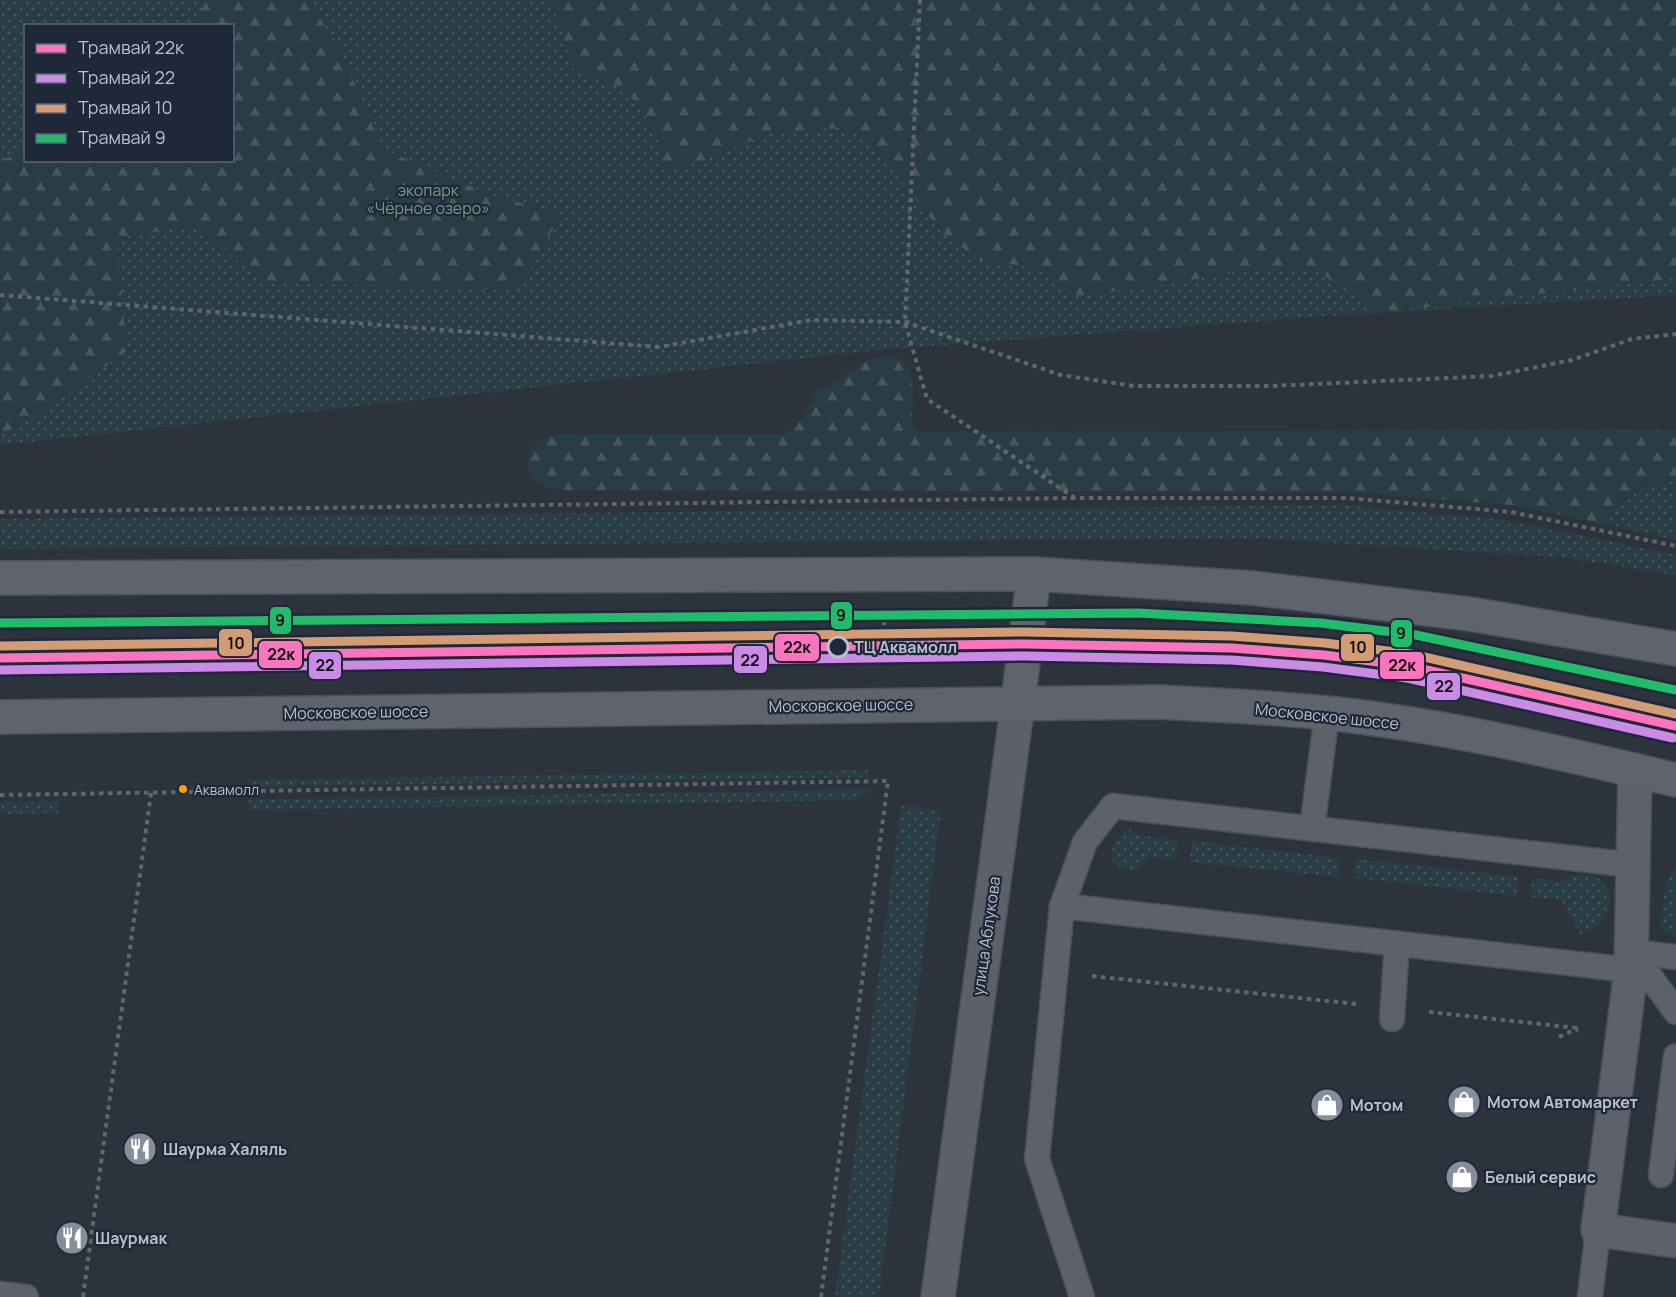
<svg xmlns="http://www.w3.org/2000/svg" width="1676" height="1297" font-family="Manrope,sans-serif">
  <style>
    .green { fill: url(#green-dots); fill-rule: evenodd }
    .forest { fill: url(#forest-firs) }
    .lines { fill: none; stroke-linecap: round; stroke-linejoin: round }
    .lane-casing { stroke: #4a4e55; stroke-width: 27 }
    .street-casing { stroke: #4a4e55; stroke-width: 36 }
    .secondary-casing { stroke: #4a4e55; stroke-width: 36 }
    .primary-casing { stroke: #4b505a; stroke-width: 36 }
    .path { stroke: #60666e; stroke-width: 4; stroke-dasharray: 4.5 4.5; stroke-linecap: butt }
    .lane { stroke: #5d616a; stroke-width: 24 }
    .street { stroke: #5d616a; stroke-width: 33 }
    .secondary { stroke: #5c6068; stroke-width: 33 }
    .primary { stroke: #5f646c; stroke-width: 33 }
    .tram-1-casing { stroke: #1f2839; stroke-width: 14 }
    .tram-2-casing { stroke: #1f2839; stroke-width: 14 }
    .tram-3-casing { stroke: #1f2839; stroke-width: 14 }
    .tram-4-casing { stroke: #1f2839; stroke-width: 14 }
    .tram-1 { stroke: #fc73be; stroke-width: 9 }
    .tram-2 { stroke: #ca8be6; stroke-width: 9 }
    .tram-3 { stroke: #d39c74; stroke-width: 9 }
    .tram-4 { stroke: #20bc6c; stroke-width: 9 }
    .stop-dot { fill: #1f2839; stroke: #b8bfcd; stroke-width: 3 }
    .bus-dot { fill: #f7a600; stroke: #1f2839; stroke-width: 2 }
    .labels { text-anchor: middle; stroke-width: 4.5; stroke-linejoin: round; paint-order: stroke }
    .bus-label { font-size: 14px; fill: #b8bfcd; stroke: #1f2839; text-anchor: start }
    .park-label { font-size: 16px; fill: #6e9f7d; stroke: #1f2839 }
    .stop-label { font-size: 16px; font-weight: bold; fill: #b8bfcd; stroke: #1f2839; text-anchor: start }
    .street-label { font-size: 16px; fill: #b8bfcd; stroke: #1f2839 }
    .poi-label { font-size: 16px; font-weight: bold; fill: #b8bfcd; stroke: #1f2839; text-anchor: start }
    .line-badge { stroke: #1f2839; stroke-width: 2 }
    .pale-badge-label { font-size: 16px; text-anchor: middle; font-weight: bold; fill: #111 }
  </style>
  <defs>
    <pattern id="green-dots" width="8" height="8" patternUnits="userSpaceOnUse" patternTransform="scale(1.5)"><rect width="8" height="8" fill="#293e44"/><path d="M2 2h.1M6 6h.1" fill="none" stroke="#46585e" stroke-width="1.8" stroke-linecap="round"/></pattern>
    <pattern id="forest-firs" width="22" height="20" patternUnits="userSpaceOnUse" patternTransform="scale(1.5)"><rect width="22" height="20" fill="#293e44"/><path d="M5 1l3.5 6h-7zM16 11l3.5 6h-7z" fill="#46585e"/></pattern>
  </defs>
  <rect width="100%" height="100%" fill="#2d333d"/>
  <g class="green">
    <path d="M 0,0 L 1676,0 L 1676,295 L 1328,316 L 889,349 L 0,445 ZM 26,26 L 232,26 L 232,160 L 26,160 Z"/>
    <path d="M 1676,479 L 1676,540 L 1604,524 C 1631,492 1635,488 1676,479 Z"/>
    <polygon points="1341,505 1507,520 1676,555 1676,575 1558,557 1256,538 0,549 0,519"/>
    <polygon points="868,770 868,777 248,787 248,780"/>
    <polygon points="871,789 858,800 249,810 249,800"/>
    <polygon points="59,801 59,813 0,814 0,802"/>
    <polygon points="901,806 941,810 879,1297 835,1297"/>
    <path d="M 1131,828 L 1131,834 L 1178,840 L 1176,860 L 1149,857 L 1138,871 L 1122,870 L 1112,859 C 1112,843 1117,835 1131,828 Z"/>
    <polygon points="1192,841 1339,858 1339,877 1189,862"/>
    <polygon points="1356,859 1518,877 1517,896 1354,878"/>
    <polygon points="1676,865 1676,937 1667,934 1659,924 1667,881"/>
    <path d="M 1571,875 C 1578,875 1588,874 1595,877 C 1613,884 1614,911 1601,923 C 1595,928 1586,931 1580,935 L 1561,900 L 1531,897 L 1532,878 L 1563,882 Z"/>
  </g>
  <g class="forest">
    <polygon points="207,0 307,0 337,43 383,149 491,195 561,214 518,290 264,282 194,225 116,238 127,351 40,414 0,435 0,161 25,150 26,160 232,160 232,26 192,25"/>
    <polygon points="551,0 1676,0 1676,278 1377,313 1315,269 1254,269 1151,287 1078,296 1033,267 980,260 944,235 866,137 839,128 772,132 704,160 664,171 657,131 625,89 574,70"/>
    <path d="M 881,356 C 886,357 895,357 900,360 C 918,370 912,404 912,421 L 915,428 L 922,432 L 1676,430 L 1676,479 C 1635,486 1629,493 1604,524 L 1512,505 L 1346,492 L 568,490 L 546,487 L 533,481 C 522,453 529,444 556,434 L 785,434 C 804,425 805,409 816,394 C 822,387 829,387 836,382 C 855,370 856,363 881,356 Z"/>
  </g>
  <g class="lines">
    <g class="lane-casing">
      <g id="lane">
        <polyline points="1312,829 1327,713"/>
        <polyline points="1062,906 1037,1159 1082,1297"/>
        <polyline points="1632,952 1676,1012"/>
        <polyline points="1632,952 1676,957"/>
        <polyline points="1631,970 1062,906 1085,842 1113,806 1633,865"/>
        <polyline points="1392,1019 1397,944"/>
        <polyline points="1661,1175 1676,1056"/>
        <polyline points="0,1294 26,1297"/>
        <polyline points="1590,1297 1598,1230"/>
      </g>
    </g>
    <g class="street-casing">
      <polyline id="street" points="1635,770 1631,970 1598,1230 1676,1241"/>
    </g>
    <g class="secondary-casing">
      <polyline id="secondary" points="938,1297 1018,702"/>
    </g>
    <g class="primary-casing">
      <g id="primary">
        <polyline points="0,578 1034,574 1252,588 1470,614 1676,649"/>
        <polyline points="1018,702 1034,574"/>
        <path d="M 0,717 L 1158,702 C 1214,705 1271,707 1326,713 C 1445,725 1561,753 1676,780"/>
      </g>
    </g>
    <g class="path">
      <polyline points="920,0 905,322 927,399 1075,498"/>
      <polyline points="0,295 659,347 811,320 905,322 1061,375 1134,386 1271,386 1492,376 1572,360 1632,339 1676,334"/>
      <polyline points="0,512 1075,498 1346,498 1511,512 1676,546"/>
      <polyline points="584,658 886,656 884,617"/>
      <polyline points="0,795 888,781 821,1297"/>
      <polyline points="1092,976 1356,1004"/>
      <polyline points="1429,1012 1578,1028 1577,1032"/>
      <polyline points="1559,1037 1578,1028"/>
      <polyline points="83,1297 151,793"/>
    </g>
    <use href="#lane" class="lane"/>
    <use href="#street" class="street"/>
    <use href="#secondary" class="secondary"/>
    <use href="#primary" class="primary"/>
    <g class="tram-1-casing">
      <polyline id="tram-1" points="0,658 1025,644 1232,648 1324,655 1409,666 1676,726"/>
    </g>
    <g class="tram-2-casing">
      <polyline id="tram-2" points="0,670 1025,656 1231,660 1323,667 1407,678 1673,738"/>
    </g>
    <g class="tram-3-casing">
      <polyline id="tram-3" points="0,646 1025,632 1232,636 1325,643 1411,654 1676,714"/>
    </g>
    <g class="tram-4-casing">
      <polyline id="tram-4" points="0,623 1138,613 1321,623 1416,635 1676,690"/>
    </g>
    <use href="#tram-1" class="tram-1"/>
    <use href="#tram-2" class="tram-2"/>
    <use href="#tram-3" class="tram-3"/>
    <use href="#tram-4" class="tram-4"/>
  </g>
  <defs>
    <g id="shop-disc" transform="scale(1.725)"><circle r="9.5" fill="#878e9b" stroke="#1f2839"/><path d="M-5-2.5h2.3a2.7 3.5 0 0 1 5.4 0H5L5.5 6h-11ZM-1.5-2.5h3a1.5 2.3 0 0 0-3 0Z" fill="#fff"/></g>
    <g id="restaurant-disc" transform="scale(1.725)"><circle r="9.5" fill="#878e9b" stroke="#1f2839"/><path d="M-5-6h1v4h1v-4h1v4h1v-4h1v5L-1.5 .5V6h-2V.5L-5-1ZM5-6V6H3V1.5H1.5Q1.5-4 5-6Z" fill="#fff"/></g>
  </defs>
  <g fill-rule="evenodd">
    <use href="#shop-disc" x="1464" y="1102"/>
    <use href="#shop-disc" x="1327" y="1105"/>
    <use href="#restaurant-disc" x="140" y="1149"/>
    <use href="#shop-disc" x="1462" y="1177"/>
    <use href="#restaurant-disc" x="72" y="1238"/>
  </g>
  <circle class="stop-dot" cx="838" cy="647" r="10"/>
  <circle class="bus-dot" cx="183" cy="789" r="5"/>
  <g class="labels">
    <g class="bus-label">
      <text x="194" y="795">Аквамолл</text>
    </g>
    <g class="park-label">
      <text x="428" y="196">экопарк<tspan x="428" dy="18">«Чёрное озеро»</tspan></text>
    </g>
    <g class="stop-label">
      <text x="854" y="653">ТЦ Аквамолл</text>
    </g>
    <g class="street-label">
      <text transform="translate(841 705) rotate(-1)" y="6">Московское шоссе</text>
      <text transform="translate(356 712) rotate(-1)" y="6">Московское шоссе</text>
      <text transform="translate(1327 716) rotate(6)" y="6">Московское шоссе</text>
      <text transform="translate(986 936) rotate(-82)" y="6">улица Аблукова</text>
    </g>
    <g class="poi-label">
      <text x="1487" y="1108">Мотом Автомаркет</text>
      <text x="1350" y="1111">Мотом</text>
      <text x="163" y="1155">Шаурма Халяль</text>
      <text x="1485" y="1183">Белый сервис</text>
      <text x="95" y="1244">Шаурмак</text>
    </g>
  </g>
  <g class="line-badge">
    <rect x="830" y="601" width="23" height="29" rx="6" fill="#20bc6c"/>
    <rect x="269" y="606" width="23" height="29" rx="6" fill="#20bc6c"/>
    <rect x="1390" y="619" width="23" height="29" rx="6" fill="#20bc6c"/>
    <rect x="218" y="628" width="35" height="29" rx="6" fill="#d39c74"/>
    <rect x="774" y="633" width="46" height="29" rx="6" fill="#fc73be"/>
    <rect x="1340" y="633" width="35" height="29" rx="6" fill="#d39c74"/>
    <rect x="258" y="640" width="45" height="29" rx="6" fill="#fc73be"/>
    <rect x="733" y="645" width="35" height="29" rx="6" fill="#ca8be6"/>
    <rect x="1379" y="651" width="46" height="29" rx="6" fill="#fc73be"/>
    <rect x="308" y="651" width="34" height="29" rx="6" fill="#ca8be6"/>
    <rect x="1426" y="672" width="35" height="29" rx="6" fill="#ca8be6"/>
  </g>
  <g class="pale-badge-label">
    <text x="841" y="621">9</text>
    <text x="280" y="626">9</text>
    <text x="1401" y="639">9</text>
    <text x="236" y="649">10</text>
    <text x="797" y="653">22к</text>
    <text x="1358" y="653">10</text>
    <text x="281" y="660">22к</text>
    <text x="750" y="666">22</text>
    <text x="1402" y="671">22к</text>
    <text x="325" y="671">22</text>
    <text x="1444" y="692">22</text>
  </g>
  <rect x="24" y="24" width="210" height="138" fill="#1f2839" stroke="#5c6474" stroke-width="1.5"/>
  <rect x="36" y="44" width="30" height="9" fill="#fc73be" stroke="#5c6474" stroke-width="1.5"/>
  <text x="78" y="54" font-size="18" fill="#b8bfcd">Трамвай 22к</text>
  <rect x="36" y="74" width="30" height="9" fill="#ca8be6" stroke="#5c6474" stroke-width="1.5"/>
  <text x="78" y="84" font-size="18" fill="#b8bfcd">Трамвай 22</text>
  <rect x="36" y="104" width="30" height="9" fill="#d39c74" stroke="#5c6474" stroke-width="1.5"/>
  <text x="78" y="114" font-size="18" fill="#b8bfcd">Трамвай 10</text>
  <rect x="36" y="134" width="30" height="9" fill="#20bc6c" stroke="#5c6474" stroke-width="1.5"/>
  <text x="78" y="144" font-size="18" fill="#b8bfcd">Трамвай 9</text>
</svg>
